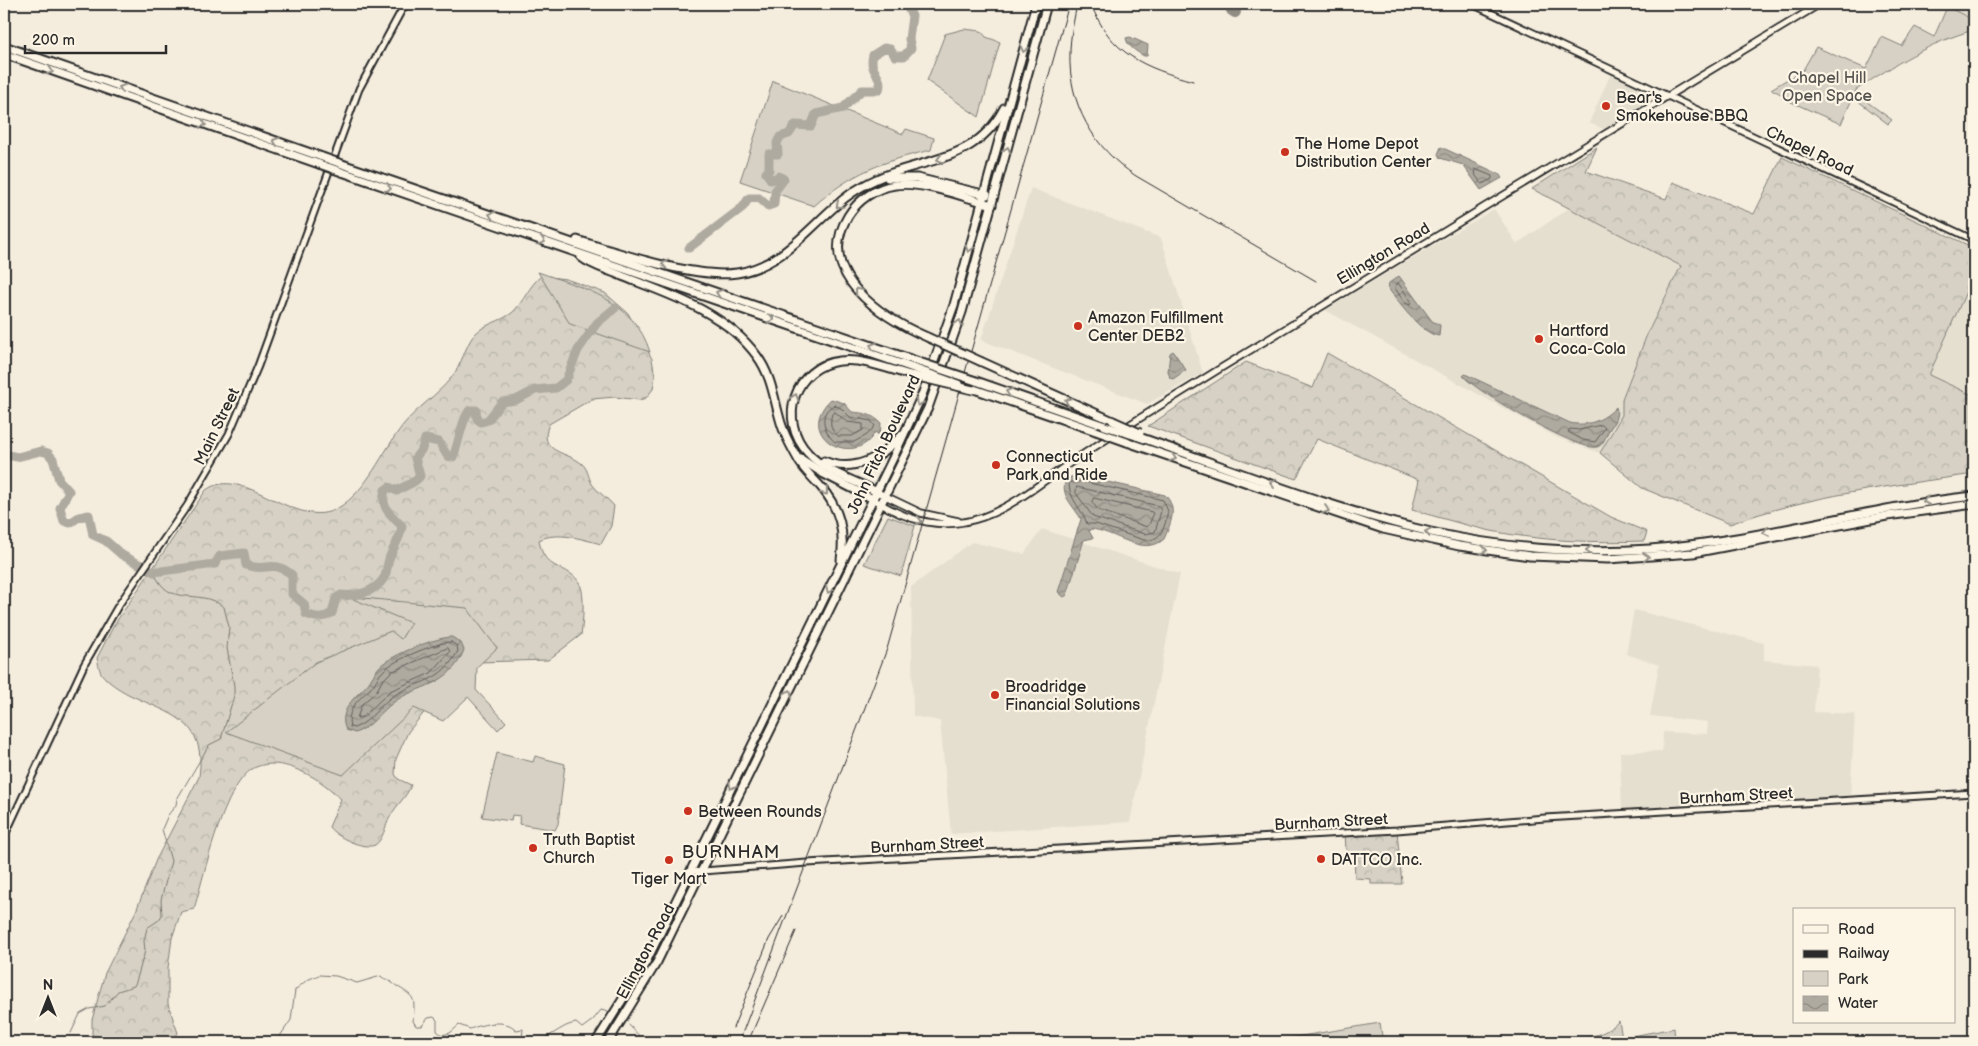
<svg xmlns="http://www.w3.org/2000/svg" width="1978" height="1046" font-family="'Balsamiq Sans',sans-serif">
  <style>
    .built { fill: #e5dfd0 }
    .forest { fill: url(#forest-crowns); stroke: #807e78 }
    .green { fill: #d6d1c4; stroke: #807e78 }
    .water { fill: url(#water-waves); stroke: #7a7771 }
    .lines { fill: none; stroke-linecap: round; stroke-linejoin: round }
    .shore { stroke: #605e5a; stroke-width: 1 }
    .stream { stroke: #7a7771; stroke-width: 1 }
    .river { stroke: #afaaa0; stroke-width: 9 }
    .taxiway { stroke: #908c84; stroke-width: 12 }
    .secondary-casing { stroke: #2b2b2b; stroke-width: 9 }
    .primary-casing { stroke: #2b2b2b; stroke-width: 9 }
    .highway-casing { stroke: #2b2b2b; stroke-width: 11 }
    .secondary { stroke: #fcf5e5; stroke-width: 5 }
    .primary { stroke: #fcf5e5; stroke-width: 5.5 }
    .highway { stroke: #fcf5e5; stroke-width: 7 }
    .rail { stroke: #2b2b2b; stroke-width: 1 }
    .highway-bridge-casing { stroke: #2b2b2b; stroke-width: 11; stroke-linecap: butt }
    .highway-bridge { stroke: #fcf5e5; stroke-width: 7 }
    .oneway { stroke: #949088 }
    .poi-dot { fill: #c8321e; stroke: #fcf5e5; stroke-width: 2 }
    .labels { text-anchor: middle; stroke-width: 4.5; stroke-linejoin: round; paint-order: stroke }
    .park-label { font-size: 16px; fill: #565451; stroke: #fcf5e5 }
    .poi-label { font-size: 16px; fill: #2b2b2b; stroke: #fcf5e5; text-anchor: start }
    .street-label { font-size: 16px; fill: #2b2b2b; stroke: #fcf5e5 }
    .neighbourhood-label { font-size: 18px; letter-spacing: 1px; fill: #2b2b2b; stroke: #fcf5e5 }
  </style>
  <defs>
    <pattern id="forest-crowns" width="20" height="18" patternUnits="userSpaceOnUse" patternTransform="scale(1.25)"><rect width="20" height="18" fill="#d6d1c4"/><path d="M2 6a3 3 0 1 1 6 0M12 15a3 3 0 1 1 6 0" fill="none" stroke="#b8b4a9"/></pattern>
    <pattern id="water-waves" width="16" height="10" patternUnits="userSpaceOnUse" patternTransform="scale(1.25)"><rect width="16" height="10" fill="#afaaa0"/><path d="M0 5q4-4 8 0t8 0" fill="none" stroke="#8f8b83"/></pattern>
  </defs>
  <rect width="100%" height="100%" fill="#f4edde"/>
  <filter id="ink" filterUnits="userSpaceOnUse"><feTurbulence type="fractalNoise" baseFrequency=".02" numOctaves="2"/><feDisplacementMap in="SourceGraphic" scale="10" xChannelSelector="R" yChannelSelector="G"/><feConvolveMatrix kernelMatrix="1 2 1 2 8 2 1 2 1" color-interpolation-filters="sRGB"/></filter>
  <g filter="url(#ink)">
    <g class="built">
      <polygon points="1939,4 1974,4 1974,20 1947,7"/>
      <polygon points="1611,73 1646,90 1649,100 1648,104 1606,130 1589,123"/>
      <polygon points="1031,188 1161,238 1203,373 1147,404 981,340"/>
      <polygon points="1569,208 1681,266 1648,332 1622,399 1622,415 1600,453 1558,438 1325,310 1494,209 1517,244"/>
      <polygon points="1974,274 1974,396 1929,376"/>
      <polygon points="1042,529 1180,574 1130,822 951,834 940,721 913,716 911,587 972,542 1024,554"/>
      <polygon points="1634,610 1764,643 1764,660 1817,665 1814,712 1855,714 1850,797 1622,812 1620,752 1662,751 1663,732 1707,734 1708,722 1650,716 1659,665 1626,654"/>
    </g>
    <g class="forest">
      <path d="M 1597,147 L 1586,171 L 1666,199 L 1673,182 L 1754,214 L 1782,157 L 1974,248 L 1974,274 L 1929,375 L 1974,396 L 1974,474 C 1892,486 1809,495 1730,524 L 1642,488 L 1600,453 L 1622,415 L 1622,399 L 1648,332 L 1681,266 L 1532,189 Z"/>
      <path d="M 541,276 L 566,279 L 605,293 L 628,313 L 652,359 L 655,376 L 653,389 L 646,398 L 639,400 L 615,397 L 592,399 L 549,424 C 537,453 566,451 581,463 C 588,468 588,477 592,484 C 598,493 608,498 614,506 L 611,526 L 601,544 C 582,539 557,531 539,540 C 544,574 569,563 580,584 C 585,594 583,624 581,635 L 548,660 L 479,662 L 432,703 L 408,732 L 396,759 L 395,774 L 398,779 L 411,785 C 407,797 396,805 390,817 C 385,826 383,840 375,845 C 364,850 336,837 329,827 L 341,799 C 324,783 314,776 293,768 C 282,764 268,762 256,767 C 224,780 204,877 194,909 L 181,912 L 172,938 L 168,968 L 168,1004 L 178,1033 L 175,1037 L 108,1039 L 92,1035 L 92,1020 L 105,973 L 136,911 L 156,860 L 199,777 C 207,719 171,715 128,694 C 119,689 107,682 101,673 C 99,669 98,662 97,658 L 114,625 L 206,490 C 244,463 297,533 338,508 C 367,491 382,452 403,425 C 417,408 437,395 451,378 C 462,365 465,346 474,335 C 485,323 501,322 513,312 C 524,301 529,286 541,276 Z"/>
      <path d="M 1327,353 L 1611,517 L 1647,532 L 1644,541 C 1593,543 1541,541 1491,531 C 1464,525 1438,517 1412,510 L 1419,480 L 1317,439 L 1296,479 L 1148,426 L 1246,362 L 1313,388 Z"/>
      <polygon points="1397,831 1402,884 1371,884 1371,879 1355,878 1354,854 1349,854 1346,850 1345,834"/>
    </g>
    <g class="green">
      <path d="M 1947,7 L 1974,20 L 1974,30 C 1930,42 1894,65 1856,90 L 1855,93 L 1892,120 L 1888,124 L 1853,97 L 1841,124 L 1782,98 L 1783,95 L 1771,89 L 1803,70 L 1816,47 L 1866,69 L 1882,37 L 1902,46 L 1915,27 L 1934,37 Z"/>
      <polygon points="964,29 981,31 986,37 1000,42 979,117 927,81 945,34"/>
      <path d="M 773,81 L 903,134 L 906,129 L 934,138 L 931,150 C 883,161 851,173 814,206 L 740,181 Z"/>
      <path d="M 538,272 C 584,288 634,300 650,352 L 570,324 Z"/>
      <polygon points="888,516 915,526 901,576 864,564"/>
      <polygon points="341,594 353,597 467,608 497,648 477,667 476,690 506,722 498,730 468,697 443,721 414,708 343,775 226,732 316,662 391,631 401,639 411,623"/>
      <polygon points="497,753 533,762 535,756 565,764 558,824 555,830 519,824 520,816 512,815 511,821 482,817"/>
      <path d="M 1619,1021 L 1622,1038 L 1674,1028 L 1675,1042 L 1540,1042 C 1569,1036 1597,1044 1619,1021 Z"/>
      <polygon points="1380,1023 1383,1042 1265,1042"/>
    </g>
    <g class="water">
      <path d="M 1130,37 L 1148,45 L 1147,56 L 1144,56 C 1137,52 1127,46 1126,38 Z"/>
      <polygon points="1441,147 1499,174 1502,178 1481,190 1463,165 1440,158 1438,154"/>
      <path d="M 1399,276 L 1432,321 L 1440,325 L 1439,336 C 1421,334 1398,302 1388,288 L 1389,283 Z"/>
      <polygon points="1173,351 1186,370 1173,379 1170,378 1168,371 1170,353"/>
      <path d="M 1465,374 L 1570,423 C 1588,427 1604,420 1616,407 C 1619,416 1613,424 1608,432 C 1605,437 1604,445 1597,447 C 1578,452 1477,392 1463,376 Z"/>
      <path d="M 831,399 L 844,403 L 852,412 C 864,413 872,414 881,423 L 880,436 L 875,432 C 856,470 792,436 831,399 Z"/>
      <path d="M 1077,475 L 1165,495 C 1178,508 1171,523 1164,539 C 1143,558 1114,530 1090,529 L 1089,531 L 1093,538 L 1084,540 L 1067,595 L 1064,597 L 1058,592 L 1081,519 C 1074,506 1059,495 1066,479 Z"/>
      <path d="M 452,637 L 461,643 L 464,650 C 450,687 419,684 394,702 C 380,712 372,727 355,733 L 346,730 C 337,711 356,696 367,685 C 372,679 374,672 380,666 C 392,655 436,637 452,637 Z"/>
    </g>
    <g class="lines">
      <g class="shore">
        <polygon points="1475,169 1492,176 1492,179 1482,184 1476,176"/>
        <polygon points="1398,283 1411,301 1410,305 1404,302 1395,288"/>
        <path d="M 834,405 L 841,408 L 850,417 L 871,421 L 875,426 L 867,435 L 854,442 L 835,442 C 824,433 817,413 834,405 Z"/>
        <path d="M 835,412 L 847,422 L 863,424 L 863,430 L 852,436 L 838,436 C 831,430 829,424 832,414 Z"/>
        <polygon points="1602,425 1605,428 1595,442 1583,440 1568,432 1570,429 1579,430"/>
        <path d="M 1073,481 L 1081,481 L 1163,500 L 1168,511 C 1165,526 1162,542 1144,540 L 1096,524 L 1087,524 C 1083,510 1069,499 1069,484 Z"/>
        <polygon points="1077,487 1159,506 1161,511 1155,532 1145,534 1093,517 1076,493"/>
        <polygon points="1094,498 1152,512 1153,515 1149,525 1147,527 1098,510 1092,502"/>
        <path d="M 451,642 L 457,646 L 458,651 C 440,684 420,679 393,696 C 378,706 371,722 354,728 L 350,727 C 346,709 359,699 370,689 C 376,683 378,675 384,670 C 394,660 437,642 451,642 Z"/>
        <polygon points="448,648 450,652 431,673 390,691 363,717 357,718 362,704 376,692 382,681 391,672"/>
      </g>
      <g class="stream">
        <polyline points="629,1025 645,1042"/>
        <path d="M 71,1033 L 80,1014 L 89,1009 L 105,1006 L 118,991 L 134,986 L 136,982 L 145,951 L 144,941 L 147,928 L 159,920 L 162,915 L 161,900 L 171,861 L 162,829 L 168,815 L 176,805 L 177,799 L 209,745 L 221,739 L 234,696 L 234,686 L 227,648 L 229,627 L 224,607 C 197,586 169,610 154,572"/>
        <path d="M 276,1042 L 291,1020 L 295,990 L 307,980 L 319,975 L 336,976 L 357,983 L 381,976 C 384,980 387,978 391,982 C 413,998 416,992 413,1021 L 416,1026 L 422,1026 L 428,1018 L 434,1017 L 437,1020 L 437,1031 L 442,1035 L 450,1033 L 459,1025 L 470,1029 C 483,1024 506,1018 516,1030 L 523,1029 L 522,1038 C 548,1046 556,1026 576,1023 L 582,1028 L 593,1020 L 601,1010 L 609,1012"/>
      </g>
      <g class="river">
        <path d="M 689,248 L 743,207 L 749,198 L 759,198 L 768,206 L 774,204 L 775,191 L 784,179 L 779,176 L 771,180 L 766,173 L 769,170 L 769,154 L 778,154 L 777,143 L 780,137 L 789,134 L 795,125 L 811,126 L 816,114 L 843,108 L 862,90 L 879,90 C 884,75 868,73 873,55 L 884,48 L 890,49 L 895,56 L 904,56 L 911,48 L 909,39 L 912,16 L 908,8 L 909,5 L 918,4"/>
        <path d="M 4,454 L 17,457 L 41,451 L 48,453 L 53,459 L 59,480 L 69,491 L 60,508 L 64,521 L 70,523 L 79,517 L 89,515 L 93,535 L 106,541 L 122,555 L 154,572 L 215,564 L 220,556 L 244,553 L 246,565 C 268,573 271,558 292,575 L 292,594 L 304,604 L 306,614 C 316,618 322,619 332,613 L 336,598 L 341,595 C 356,597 375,592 384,578 C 387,573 387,565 389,559 C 393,547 401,538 402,526 C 390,514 380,508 385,490 L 389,487 L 397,491 C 404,485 415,484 420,476 L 415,458 L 422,449 L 425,439 L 439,442 L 448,457 L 453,457 C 459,443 462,418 470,410 L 476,410 L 477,419 L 481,422 L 488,420 L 502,402 L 516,400 L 535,390 L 556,388 L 566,380 L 578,350 L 597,323 L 615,308"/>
      </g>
      <polyline class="taxiway" points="1230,4 1232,10 1235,12"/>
      <g class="secondary-casing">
        <g id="secondary">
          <polyline points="1472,4 1974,240"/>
          <polyline points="4,837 84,665 118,606 187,506 229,434 258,366 359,89 405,4"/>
          <polyline points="690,872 807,863 1397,830 1545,818 1974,793"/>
        </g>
      </g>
      <g class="primary-casing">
        <g id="primary">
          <polyline points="877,492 921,513 958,521"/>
          <path d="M 873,499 C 908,522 943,531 983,517 C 1017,505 1046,478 1076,459 C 1124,427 1173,398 1221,368 C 1420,246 1620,124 1820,4"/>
        </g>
      </g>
      <g class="highway-casing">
        <g id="highway">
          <polyline points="4,46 322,157"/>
          <polyline points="4,54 319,164"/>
          <polyline points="345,165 919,362"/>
          <polyline points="342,172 916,369"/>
          <polyline points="888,178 917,178 987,195"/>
          <path d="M 577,240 C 619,253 695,279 737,273 C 791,265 818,211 863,186 C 914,156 973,168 1004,108"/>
          <path d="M 581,257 C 592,266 609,270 622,276 C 671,295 725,312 757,356 C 772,376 774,400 781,423 C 785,437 792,448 799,461 C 804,470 813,478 821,487 C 840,509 845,532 841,560"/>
          <path d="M 927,337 C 883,318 813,274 848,216 C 858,200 875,188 895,185 C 923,181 964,197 992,205"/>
          <polyline points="982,362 1113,421"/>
          <polyline points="976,381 1105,426"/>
          <polyline points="974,389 1096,431"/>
          <path d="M 1136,436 C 1232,469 1333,510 1431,532 C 1503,548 1577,554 1650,549 C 1760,541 1865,507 1974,496"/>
          <polyline points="1127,442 1383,529 1459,546 1530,556 1608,559 1693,553 1887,516 1974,504"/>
          <polyline points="801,459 824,474 873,499"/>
          <path d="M 824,461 C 854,474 882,457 903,434"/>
          <path d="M 877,492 C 854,480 825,472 808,453 C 777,420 794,366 840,361 C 863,358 891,370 914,376"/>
          <polyline points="596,1042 646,962 893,458 922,395 954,305 1036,4"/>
          <polyline points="608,1042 657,962 928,408 962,312 1047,4"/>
        </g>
      </g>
      <use href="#secondary" class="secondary"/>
      <use href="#primary" class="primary"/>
      <use href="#highway" class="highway"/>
      <g class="rail">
        <path d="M 1077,4 C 1074,20 1070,37 1070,53 C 1068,104 1094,149 1136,176 L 1316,281"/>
        <path d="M 1091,4 C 1110,54 1145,68 1193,81"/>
        <polyline points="733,1028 769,939 783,916"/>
        <polyline points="739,1042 887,649 1069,4"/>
        <polyline points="748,1042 796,931"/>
      </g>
      <g class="highway-bridge-casing">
        <g id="highway-bridge">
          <polyline points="322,157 345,165"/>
          <polyline points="319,164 342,172"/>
          <polyline points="927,337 982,362"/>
          <polyline points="919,362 976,381"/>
          <polyline points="916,369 958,384"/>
          <polyline points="914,376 973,390"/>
          <polyline points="1113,421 1140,433"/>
          <polyline points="1105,426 1136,436"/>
          <polyline points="1096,431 1127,442"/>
        </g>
      </g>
      <use href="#highway-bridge" class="highway-bridge"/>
    </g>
    <defs><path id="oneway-chevron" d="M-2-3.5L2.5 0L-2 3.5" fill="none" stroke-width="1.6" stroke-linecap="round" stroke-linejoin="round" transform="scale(1.25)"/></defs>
    <g class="oneway">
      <use href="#oneway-chevron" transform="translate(1024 49) rotate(105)"/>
      <use href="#oneway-chevron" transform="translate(50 71) rotate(19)"/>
      <use href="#oneway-chevron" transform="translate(122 88) rotate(-161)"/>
      <use href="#oneway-chevron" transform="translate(203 124) rotate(19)"/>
      <use href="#oneway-chevron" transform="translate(276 141) rotate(-161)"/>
      <use href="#oneway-chevron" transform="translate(1007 150) rotate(-75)"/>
      <use href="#oneway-chevron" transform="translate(940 159) rotate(164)"/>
      <use href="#oneway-chevron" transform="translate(388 188) rotate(19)"/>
      <use href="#oneway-chevron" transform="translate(839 205) rotate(139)"/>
      <use href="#oneway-chevron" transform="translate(492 215) rotate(-161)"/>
      <use href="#oneway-chevron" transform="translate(542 241) rotate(19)"/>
      <use href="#oneway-chevron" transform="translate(969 249) rotate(105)"/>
      <use href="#oneway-chevron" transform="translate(665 264) rotate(-167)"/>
      <use href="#oneway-chevron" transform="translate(858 291) rotate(-130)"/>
      <use href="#oneway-chevron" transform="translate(719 293) rotate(-161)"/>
      <use href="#oneway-chevron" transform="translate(771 319) rotate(19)"/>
      <use href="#oneway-chevron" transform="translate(959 323) rotate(-73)"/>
      <use href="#oneway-chevron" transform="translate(873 346) rotate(-161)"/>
      <use href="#oneway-chevron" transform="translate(1009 392) rotate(-161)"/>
      <use href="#oneway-chevron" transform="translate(795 397) rotate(-71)"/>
      <use href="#oneway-chevron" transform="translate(1068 401) rotate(-156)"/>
      <use href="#oneway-chevron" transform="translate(919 403) rotate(113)"/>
      <use href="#oneway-chevron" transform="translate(1173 458) rotate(19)"/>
      <use href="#oneway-chevron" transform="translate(1273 483) rotate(-161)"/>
      <use href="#oneway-chevron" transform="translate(825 492) rotate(51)"/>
      <use href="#oneway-chevron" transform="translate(1926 501) rotate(172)"/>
      <use href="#oneway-chevron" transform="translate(1326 510) rotate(19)"/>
      <use href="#oneway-chevron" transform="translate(919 521) rotate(15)"/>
      <use href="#oneway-chevron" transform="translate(1428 532) rotate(-167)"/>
      <use href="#oneway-chevron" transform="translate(1766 532) rotate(168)"/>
      <use href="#oneway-chevron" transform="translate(1484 550) rotate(9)"/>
      <use href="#oneway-chevron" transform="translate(1589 550) rotate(-180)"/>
      <use href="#oneway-chevron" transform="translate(1646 557) rotate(-4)"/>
      <use href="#oneway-chevron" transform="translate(829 590) rotate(116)"/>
      <use href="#oneway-chevron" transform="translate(789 693) rotate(-64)"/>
      <use href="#oneway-chevron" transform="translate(732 786) rotate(116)"/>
    </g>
  </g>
  <g class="poi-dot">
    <circle cx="1606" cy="106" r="5"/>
    <circle cx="1285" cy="152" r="5"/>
    <circle cx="1078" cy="326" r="5"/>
    <circle cx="1539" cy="339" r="5"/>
    <circle cx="996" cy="465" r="5"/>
    <circle cx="995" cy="695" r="5"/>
    <circle cx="688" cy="811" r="5"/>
    <circle cx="533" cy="848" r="5"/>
    <circle cx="1321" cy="859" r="5"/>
    <circle cx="669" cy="860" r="5"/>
  </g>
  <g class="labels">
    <g class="park-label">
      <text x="1827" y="83">Chapel Hill<tspan x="1827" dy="18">Open Space</tspan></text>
    </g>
    <g class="poi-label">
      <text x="1616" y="103">Bear's<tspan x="1616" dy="18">Smokehouse BBQ</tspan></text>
      <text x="1295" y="149">The Home Depot<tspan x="1295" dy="18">Distribution Center</tspan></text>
      <text x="1088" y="323">Amazon Fulfillment<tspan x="1088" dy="18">Center DEB2</tspan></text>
      <text x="1549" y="336">Hartford<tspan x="1549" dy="18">Coca-Cola</tspan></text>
      <text x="1006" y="462">Connecticut<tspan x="1006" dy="18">Park and Ride</tspan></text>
      <text x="1005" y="692">Broadridge<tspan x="1005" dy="18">Financial Solutions</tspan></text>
      <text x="698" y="817">Between Rounds</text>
      <text x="543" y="845">Truth Baptist<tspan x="543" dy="18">Church</tspan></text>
      <text x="1331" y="865">DATTCO Inc.</text>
      <text x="669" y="884" text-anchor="middle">Tiger Mart</text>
    </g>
    <g class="street-label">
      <text transform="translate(1810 150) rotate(26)" y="6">Chapel Road</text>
      <text transform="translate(1383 253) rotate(-31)" y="6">Ellington Road</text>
      <text transform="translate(216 426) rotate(-64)" y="6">Main Street</text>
      <text transform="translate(883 444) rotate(-65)" y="6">John Fitch Boulevard</text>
      <text transform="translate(1736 795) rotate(-3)" y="6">Burnham Street</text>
      <text transform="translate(1331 821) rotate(-3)" y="6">Burnham Street</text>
      <text transform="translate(927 844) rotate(-3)" y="6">Burnham Street</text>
      <text transform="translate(645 951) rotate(-62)" y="6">Ellington Road</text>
    </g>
    <g class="neighbourhood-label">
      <text x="731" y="858">BURNHAM</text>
    </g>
  </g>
  <rect width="1978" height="1046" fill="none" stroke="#fcf5e5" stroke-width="20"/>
  <rect x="10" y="10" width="1958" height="1026" fill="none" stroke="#2b2b2b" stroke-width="2" filter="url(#ink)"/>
  <rect x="1793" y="908" width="162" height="115" fill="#fcf5e5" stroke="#a8a49b"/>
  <rect x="1803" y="925" width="25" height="8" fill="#fcf5e5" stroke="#a8a49b"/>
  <text x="1838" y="934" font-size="15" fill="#2b2b2b">Road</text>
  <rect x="1803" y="950" width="25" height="8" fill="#2b2b2b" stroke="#a8a49b"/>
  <text x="1838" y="958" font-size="15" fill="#2b2b2b">Railway</text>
  <rect x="1803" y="971" width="25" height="15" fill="#d6d1c4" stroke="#a8a49b"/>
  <text x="1838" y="984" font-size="15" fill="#2b2b2b">Park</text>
  <rect x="1803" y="996" width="25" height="15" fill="url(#water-waves)" stroke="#a8a49b"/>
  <text x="1838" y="1008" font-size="15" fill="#2b2b2b">Water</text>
  <g transform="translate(48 998)" stroke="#fcf5e5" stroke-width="4" paint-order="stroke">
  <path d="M0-4L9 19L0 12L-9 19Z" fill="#2b2b2b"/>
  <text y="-8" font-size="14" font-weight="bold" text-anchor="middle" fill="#2b2b2b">N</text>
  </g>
  <path d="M25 45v8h141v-8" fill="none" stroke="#2b2b2b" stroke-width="2.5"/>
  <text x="32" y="45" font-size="15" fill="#2b2b2b" stroke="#fcf5e5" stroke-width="4" paint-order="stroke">200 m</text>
</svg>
